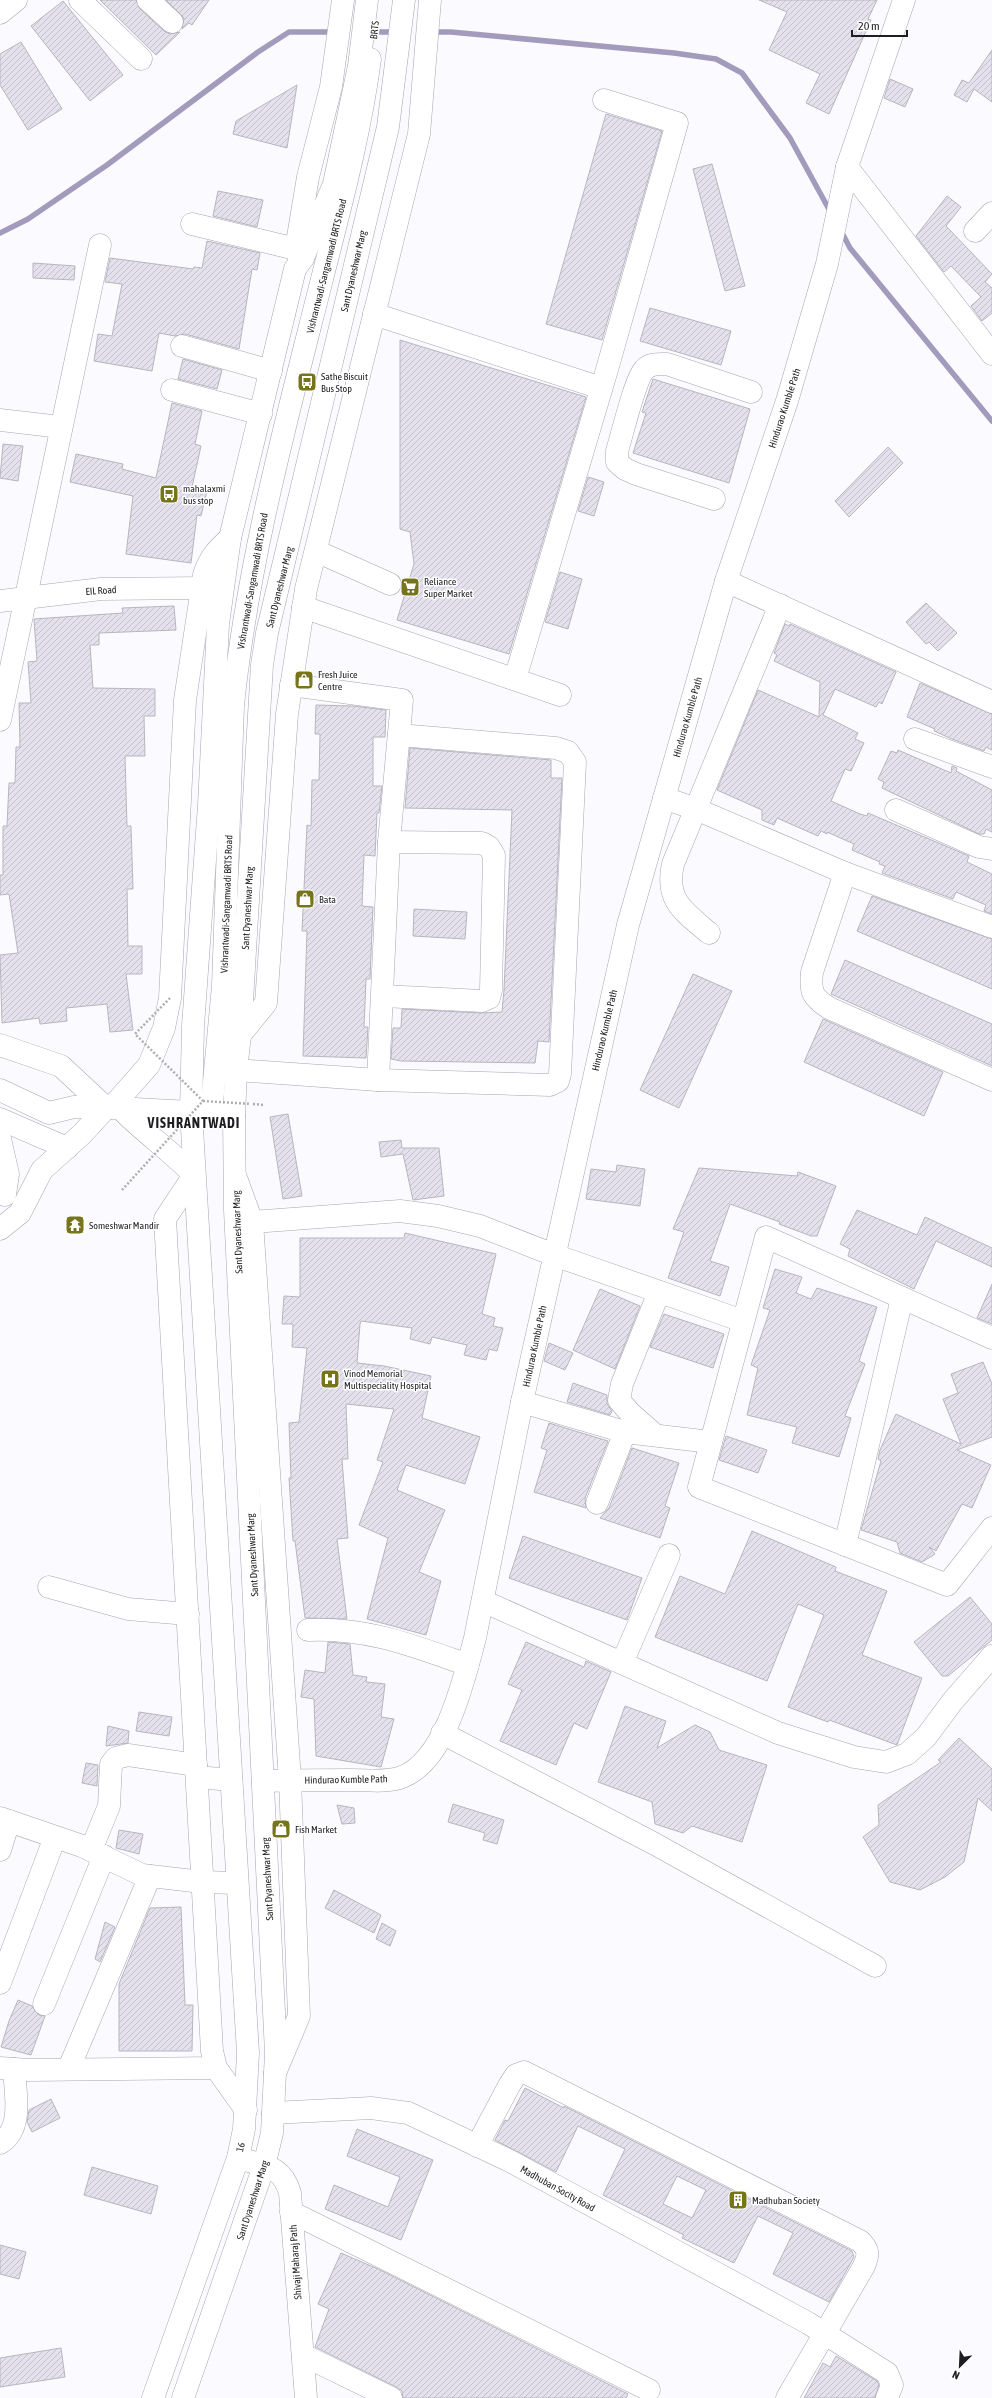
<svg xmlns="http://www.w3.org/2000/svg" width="992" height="2398" font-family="'Asap Condensed',sans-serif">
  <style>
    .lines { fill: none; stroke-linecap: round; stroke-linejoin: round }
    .stream { stroke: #a29bbb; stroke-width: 5.5 }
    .building { fill: url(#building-hatch); stroke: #b7b5c0; fill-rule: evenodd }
    .minor-casing { stroke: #a7a5b0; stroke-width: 23 }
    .major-casing { stroke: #a7a5b0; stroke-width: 23 }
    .path { stroke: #aeadb2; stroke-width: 2.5; stroke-dasharray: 2 2; stroke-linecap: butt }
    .minor { stroke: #fff; stroke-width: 22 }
    .major { stroke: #fff; stroke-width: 22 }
    .path-bridge { stroke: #aeadb2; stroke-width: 2.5; stroke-dasharray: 2 2; stroke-linecap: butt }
    .labels { text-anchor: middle; stroke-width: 3; stroke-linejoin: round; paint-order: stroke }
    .street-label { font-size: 10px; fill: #1e1e22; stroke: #fff }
    .poi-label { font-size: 10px; fill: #1e1e22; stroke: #fff; text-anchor: start }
    .district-label { font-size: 14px; font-weight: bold; letter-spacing: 1px; fill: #1e1e22; stroke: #fff }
  </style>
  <defs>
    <pattern id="building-hatch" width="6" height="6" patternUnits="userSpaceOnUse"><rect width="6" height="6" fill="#e4e1ed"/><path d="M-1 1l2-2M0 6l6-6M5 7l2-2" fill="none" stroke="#c3c1cb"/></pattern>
  </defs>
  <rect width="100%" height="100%" fill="#fbfaff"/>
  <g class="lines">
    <g class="stream">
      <polyline points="367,32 397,32"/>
      <polyline points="431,32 451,32 674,53 716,59 742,73 790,138 831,213"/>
      <polyline points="841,231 850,248 992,421"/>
      <polyline points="0,233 28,219 107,165 258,52 289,32 335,32"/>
    </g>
  </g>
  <g class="building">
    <polygon points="100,0 136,0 140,9 164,31 170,34 180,32 156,55"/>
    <polygon points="166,0 209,0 192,25 189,23 182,29 184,18"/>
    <polygon points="759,0 877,0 868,19 871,20 829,114 806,103 820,74 769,50 787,12"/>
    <polygon points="63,1 123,75 90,101 31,26"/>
    <polygon points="21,42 62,109 28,130 0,85 0,54"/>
    <polygon points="992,50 992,102 974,89 967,102 954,95 962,80 969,83"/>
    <polygon points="890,79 913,89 905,107 884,98"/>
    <polygon points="297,85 287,148 233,134 236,121"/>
    <polygon points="606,114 662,131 602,340 546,324"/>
    <polygon points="712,164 745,286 725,291 693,169"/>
    <polygon points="218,191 263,200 257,227 213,216"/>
    <polygon points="947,196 961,207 946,226 992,274 985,282 992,288 992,313 982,321 971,306 981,297 951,266 944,272 916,236"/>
    <polygon points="207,241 260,253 257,270 252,269 239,349 185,334 175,336 159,333 152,371 94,361 98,334 112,336 122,284 105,282 110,258 193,269 194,267 202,268"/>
    <polygon points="33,263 75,266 74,280 33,278"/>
    <polygon points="650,308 731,331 721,365 640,341"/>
    <polygon points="400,340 586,397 509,654 397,620 414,564 410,532 400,529"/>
    <polygon points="183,359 222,370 217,389 178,379"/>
    <polygon points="653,379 750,409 729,483 633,453 646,413 642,412"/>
    <polygon points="172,403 202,411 195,444 201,446 192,487 207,491 201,516 197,515 191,563 126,554 133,496 70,482 76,454 123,464 122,469 156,478"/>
    <polygon points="3,444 23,446 18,481 0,478"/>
    <polygon points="888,447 903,463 849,517 835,501"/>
    <polygon points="588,477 604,482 594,516 578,511"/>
    <polygon points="560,572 582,579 568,629 545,622"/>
    <polygon points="926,603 957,633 938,651 929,642 926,644 906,622"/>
    <polygon points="174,606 176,630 99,633 99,645 90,645 93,688 155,689 155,716 144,716 145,756 125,756 127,826 131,826 133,889 127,889 128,946 142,946 142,974 126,974 133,1030 110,1032 107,1004 66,1008 67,1021 40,1024 39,1018 2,1023 0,955 18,953 9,894 0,895 0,875 3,875 3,826 7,826 9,783 15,783 16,747 20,747 19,703 31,703 28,662 37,661 34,619 123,613 122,608"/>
    <polygon points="785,624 789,626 790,624 896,672 882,704 879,702 876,707 835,689 823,715 858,733 855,739 864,743 851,771 845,769 831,801 860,814 867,816 868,813 969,856 967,862 992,874 992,914 984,911 986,905 956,892 953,899 882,873 885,866 879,864 880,862 852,850 854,844 827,832 827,834 821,831 818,836 777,818 774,825 762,820 762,810 717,790 758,690 819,717 820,682 774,661 777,655 774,653"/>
    <polygon points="920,683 992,714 992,750 986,747 984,751 952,739 934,731 935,729 907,717"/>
    <polygon points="316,705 353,706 386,710 385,737 373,737 373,786 382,786 379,813 377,813 375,856 364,855 362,906 373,907 370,979 366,979 364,1027 368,1027 366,1058 303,1056 307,931 302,931 307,825 311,826 312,780 319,780 320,734 315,734"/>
    <polygon points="410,748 551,760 551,778 562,778 549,1042 538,1041 535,1063 401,1061 391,1059 393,1028 401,1028 402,1009 481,1013 502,1012 504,990 512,810 405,808"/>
    <polygon points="898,750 951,773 952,766 957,768 956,771 992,790 992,832 986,829 984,834 979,834 882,788 884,782 878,779 891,751 897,753"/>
    <polygon points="872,896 992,939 992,989 857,931"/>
    <polygon points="414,909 467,912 465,939 413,936"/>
    <polygon points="845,960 992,1024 992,1066 831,994"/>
    <polygon points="693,974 732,991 679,1108 640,1090"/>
    <polygon points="823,1019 943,1072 924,1116 804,1062"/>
    <polygon points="288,1114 302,1196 283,1199 270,1117"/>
    <polygon points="401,1140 402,1148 439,1148 444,1196 413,1200 403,1154 381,1157 379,1142"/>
    <polygon points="617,1165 645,1169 640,1206 586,1199 591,1169 616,1172"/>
    <polygon points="699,1168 797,1176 798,1172 836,1186 817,1236 811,1236 779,1224 780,1222 730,1204 710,1261 729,1267 720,1296 668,1278 684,1232 673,1229"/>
    <polygon points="857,1210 917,1235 925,1217 992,1248 992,1267 936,1241 914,1289 848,1256 850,1249 840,1244"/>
    <polygon points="405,1233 496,1254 482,1314 495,1318 493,1326 503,1328 497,1351 489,1349 486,1360 464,1355 467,1345 432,1337 430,1344 410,1339 412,1328 361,1321 360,1324 357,1363 384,1366 431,1376 422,1418 480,1437 465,1484 406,1465 397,1490 445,1510 419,1572 441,1581 426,1635 367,1619 388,1538 359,1525 383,1462 377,1460 394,1409 346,1404 348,1459 342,1459 348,1538 337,1539 347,1619 305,1618 295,1541 293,1541 289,1478 291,1478 289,1423 299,1422 307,1348 292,1347 293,1324 282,1324 284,1296 300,1297 300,1238 404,1238"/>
    <polygon points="775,1269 802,1277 796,1293 811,1299 817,1288 877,1307 859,1361 865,1364 845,1416 851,1418 839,1457 792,1443 797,1427 747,1415 758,1368 751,1365 770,1310 763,1308"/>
    <polygon points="992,1284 992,1324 977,1318"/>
    <polygon points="600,1289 640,1306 615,1369 573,1350"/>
    <polygon points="664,1314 724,1334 713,1368 650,1347"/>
    <polygon points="549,1343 573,1353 565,1370 544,1361"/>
    <polygon points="983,1362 992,1384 992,1437 957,1450 991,1465 972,1508 962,1504 936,1551 929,1547 935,1554 922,1562 900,1553 897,1542 861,1530 881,1461 878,1459 880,1450 896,1414 961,1444 943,1399 958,1393 951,1374"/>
    <polygon points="573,1383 607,1395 607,1404 612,1411 610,1415 567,1402"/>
    <polygon points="549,1423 608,1441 585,1498 586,1508 534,1492 547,1450 541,1448"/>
    <polygon points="726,1436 767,1450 758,1473 719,1460"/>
    <polygon points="632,1448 679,1463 665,1506 670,1508 660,1538 600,1518 609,1508"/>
    <polygon points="752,1531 836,1567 835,1571 887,1591 862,1655 922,1678 897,1745 829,1720 828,1722 788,1707 824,1615 798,1604 767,1681 655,1637 680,1576 725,1594"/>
    <polygon points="523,1536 642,1578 627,1620 509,1578"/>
    <polygon points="970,1597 992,1624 992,1640 948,1676 942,1676 914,1642"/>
    <polygon points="328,1642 350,1644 353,1675 367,1677 366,1682 385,1684 381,1717 394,1719 381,1767 316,1756 314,1699 301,1697 305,1670 325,1673"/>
    <polygon points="526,1642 584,1667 586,1661 611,1672 587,1729 574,1723 556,1765 500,1741 522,1690 508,1684"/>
    <polygon points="625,1706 666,1721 657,1748 695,1725 710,1732 719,1750 767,1765 742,1842 692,1826 683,1833 655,1824 652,1802 598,1782"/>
    <polygon points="139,1712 172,1717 169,1736 136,1731"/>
    <polygon points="108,1726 129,1731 128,1743 106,1746"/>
    <polygon points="959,1738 992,1769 992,1811 978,1798 964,1862 945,1877 920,1890 890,1882 863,1837 879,1825 878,1805 941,1762 938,1760"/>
    <polygon points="86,1763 98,1765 97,1786 82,1783"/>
    <polygon points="453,1804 504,1820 497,1844 483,1840 485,1833 448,1822"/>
    <polygon points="337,1805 354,1808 355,1823 342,1824"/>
    <polygon points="119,1830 143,1834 139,1854 116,1848"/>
    <polygon points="334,1890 381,1915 374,1933 325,1908"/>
    <polygon points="181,1907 185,2005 193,2005 192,2051 119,2051 119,1984 150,1908"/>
    <polygon points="105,1922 115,1927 100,1962 95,1959"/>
    <polygon points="382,1923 396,1931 390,1946 376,1939"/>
    <polygon points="18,2000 32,2006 39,2015 45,2016 31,2055 1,2047 9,2021"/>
    <path d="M 525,2088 L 564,2108 L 564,2106 L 852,2251 L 854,2257 L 829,2302 L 773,2274 L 793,2233 L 758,2216 L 734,2263 L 682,2238 L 684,2235 L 603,2195 L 625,2149 L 578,2126 L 556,2172 L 495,2140 L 505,2120 L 508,2121 ZM 677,2176 L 706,2190 L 692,2218 L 663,2204 Z"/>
    <polygon points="51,2099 60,2118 32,2132 27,2122 29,2110"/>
    <polygon points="357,2129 433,2160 401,2240 325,2209 334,2185 388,2207 400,2177 347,2156"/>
    <polygon points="92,2167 158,2186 151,2214 84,2195"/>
    <polygon points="0,2245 26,2252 19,2279 0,2274"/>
    <polygon points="341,2253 378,2269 628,2394 626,2398 403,2398 402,2391 396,2387 315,2347 329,2309 318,2304"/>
    <polygon points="61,2348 65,2377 0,2387 0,2358"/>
    <polygon points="836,2356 877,2381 879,2385 875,2398 804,2398 823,2363 830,2367"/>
  </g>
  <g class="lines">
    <g class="minor-casing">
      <g id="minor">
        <polyline points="80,0 141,59"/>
        <polyline points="148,0 172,22"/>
        <polyline points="0,13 16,0"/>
        <polyline points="847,167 992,354"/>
        <polyline points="192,224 296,249"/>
        <polyline points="975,231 992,213"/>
        <polyline points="303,258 298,255 296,249 308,177 331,87 343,0"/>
        <polyline points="374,314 601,388"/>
        <polyline points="182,346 271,371"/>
        <polyline points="172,390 261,414"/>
        <polyline points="0,420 61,427"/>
        <path d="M 714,499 L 636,474 L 625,469 L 617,462 L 617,451 C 622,435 635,380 644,370 C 650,363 659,364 667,364 L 751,392"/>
        <polyline points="316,551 390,584"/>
        <polyline points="726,581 992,702"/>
        <polyline points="0,601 101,589 203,588"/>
        <polyline points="303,607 560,695"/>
        <polyline points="515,679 606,373 677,123 604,100"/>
        <polyline points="291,685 402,700 389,842 378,1080"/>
        <polyline points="0,720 100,245"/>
        <polyline points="915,739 992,767"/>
        <polyline points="664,798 696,809 845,873 992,927"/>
        <polyline points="896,810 979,847 992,849"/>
        <path d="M 845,873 L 812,972 C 810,992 812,997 829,1008 L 992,1080"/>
        <path d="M 709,933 C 683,911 665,900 673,864 L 780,605"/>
        <polyline points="383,996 482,1001 489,998 491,990 494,855 489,847 482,843 389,842"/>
        <polyline points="240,1035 266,1003 287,714 306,589 419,134 430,0"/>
        <polyline points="236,1070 378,1080 550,1085 558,1081 560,1074 575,762 568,752 556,748 399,735"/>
        <path d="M 111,1108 L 149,1065 L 164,1028 L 170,998 L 185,700 L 204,575 C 209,558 217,550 230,538"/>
        <path d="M 211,1114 L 223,986 L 233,705 C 248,561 286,422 321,283 C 340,208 360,135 370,59"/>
        <polyline points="0,1119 67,1148"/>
        <polyline points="194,1175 165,1219 212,2051 216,2068 246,2110"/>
        <polyline points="236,1178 252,1222 290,1780 299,2016 275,2073"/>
        <polyline points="252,1222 400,1211 438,1216 480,1226 554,1255 743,1321"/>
        <polyline points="992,1338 766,1237 699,1487 947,1585 992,1528"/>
        <polyline points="522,1402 625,1432 711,1442"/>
        <polyline points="655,1435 630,1413 619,1400 622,1384 659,1292"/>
        <polyline points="597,1503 625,1432"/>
        <polyline points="845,1545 902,1298"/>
        <polyline points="49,1587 128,1609 188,1614"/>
        <polyline points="483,1601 778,1733 854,1757 886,1762 907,1754 926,1737 952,1702 992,1656"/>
        <path d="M 308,1630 C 367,1627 414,1646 468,1665"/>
        <polyline points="622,1663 669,1555"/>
        <polyline points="442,1733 653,1843 875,1966"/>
        <polyline points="197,1777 231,1780"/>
        <path d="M 263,1781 C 292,1780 321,1780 351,1780 C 367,1780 387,1783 402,1777 C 446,1760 464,1679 475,1638 L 522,1402 L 628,925 L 726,581 L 787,401 L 827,264 L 847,167 L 904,0"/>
        <polyline points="0,1818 82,1846 142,1875 202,1882 237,1883"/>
        <polyline points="0,1850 9,1821"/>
        <polyline points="91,1850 109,1806 111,1764 116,1758 128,1755 196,1765"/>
        <polyline points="0,1983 55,1837"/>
        <polyline points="44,2004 104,1856"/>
        <polyline points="0,2068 29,2070 216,2068"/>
        <polyline points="69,2068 150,1876"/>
        <polyline points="273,2113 371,2108 408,2113 508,2160 808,2323 887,2373 892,2385 887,2398"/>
        <path d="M 0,2143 C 24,2129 15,2092 14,2069"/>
        <path d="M 477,2146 L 510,2084 L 516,2075 L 524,2072 L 860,2241 C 869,2250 869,2254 864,2266 L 787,2398"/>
        <path d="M 238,2158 C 264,2166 282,2165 290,2193 L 306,2398"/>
        <polyline points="291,2212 649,2390"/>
        <polyline points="303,2355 391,2398"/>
      </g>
    </g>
    <g class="major-casing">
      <g id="major">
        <polyline points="0,1045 61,1066 106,1108"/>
        <polyline points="0,1090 49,1113 74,1107 98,1107 191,1112 234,1116"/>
        <path d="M 120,1108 C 143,1132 171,1151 194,1175"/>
        <polyline points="0,1139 8,1174 5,1195"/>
        <polyline points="0,1229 20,1213 42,1170 82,1134 106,1108"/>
        <polyline points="153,2398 238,2158 244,2129 248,2053 191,1112 193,1026 209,805 218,624 230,538 295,269 303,258 334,184 359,66 367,0"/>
        <polyline points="183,2398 264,2166 272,2133 276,2053 235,1210 234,1116 236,1070 240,1035 262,665 267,633 388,127 404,0"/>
      </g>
    </g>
    <polyline class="path" points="253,1104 264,1105"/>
    <use href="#minor" class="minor"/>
    <use href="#major" class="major"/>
    <g class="path-bridge">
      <polyline points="203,1101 251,1104"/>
      <polyline points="122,1190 203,1101 135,1034 170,998"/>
    </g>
  </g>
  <defs>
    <g id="bus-square" transform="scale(1)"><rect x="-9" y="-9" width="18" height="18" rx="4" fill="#76751b" stroke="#fff"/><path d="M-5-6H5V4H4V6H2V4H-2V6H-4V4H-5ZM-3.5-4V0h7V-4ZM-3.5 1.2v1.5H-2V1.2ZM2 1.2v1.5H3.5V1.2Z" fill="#fff"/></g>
    <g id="supermarket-square" transform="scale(1)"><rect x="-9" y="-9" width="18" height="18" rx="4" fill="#76751b" stroke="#fff"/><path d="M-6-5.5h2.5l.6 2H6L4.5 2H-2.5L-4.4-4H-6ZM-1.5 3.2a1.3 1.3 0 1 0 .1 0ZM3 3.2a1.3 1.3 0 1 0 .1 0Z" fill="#fff"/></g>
    <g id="shop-square" transform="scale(1)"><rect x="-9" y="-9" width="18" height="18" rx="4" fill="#76751b" stroke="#fff"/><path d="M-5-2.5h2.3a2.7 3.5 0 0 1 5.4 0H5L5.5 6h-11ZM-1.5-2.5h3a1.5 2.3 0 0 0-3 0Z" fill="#fff"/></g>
    <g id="temple-square" transform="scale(1)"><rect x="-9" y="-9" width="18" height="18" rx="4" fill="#76751b" stroke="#fff"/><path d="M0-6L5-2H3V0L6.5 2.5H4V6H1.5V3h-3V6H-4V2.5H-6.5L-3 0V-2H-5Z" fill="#fff"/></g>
    <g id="hospital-square" transform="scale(1)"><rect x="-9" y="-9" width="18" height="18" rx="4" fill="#76751b" stroke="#fff"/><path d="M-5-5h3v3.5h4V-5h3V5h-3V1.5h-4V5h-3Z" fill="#fff"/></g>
    <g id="building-square" transform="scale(1)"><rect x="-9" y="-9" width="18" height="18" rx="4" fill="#76751b" stroke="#fff"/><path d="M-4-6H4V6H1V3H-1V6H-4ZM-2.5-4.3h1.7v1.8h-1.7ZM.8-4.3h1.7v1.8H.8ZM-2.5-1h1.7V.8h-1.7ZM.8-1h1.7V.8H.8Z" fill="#fff"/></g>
  </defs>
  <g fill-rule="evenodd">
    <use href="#bus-square" x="307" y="382"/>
    <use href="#bus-square" x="169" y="494"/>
    <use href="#supermarket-square" x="410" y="587"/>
    <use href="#shop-square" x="304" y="680"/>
    <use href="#shop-square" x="305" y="899"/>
    <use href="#temple-square" x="75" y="1225"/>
    <use href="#hospital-square" x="330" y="1379"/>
    <use href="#shop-square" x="281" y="1829"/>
    <use href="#building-square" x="738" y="2200"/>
  </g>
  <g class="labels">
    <g class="street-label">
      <text transform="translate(374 30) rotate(-84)" y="4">BRTS</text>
      <text transform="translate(326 266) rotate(-76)" y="4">Vishrantwadi-Sangamwadi BRTS Road</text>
      <text transform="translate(353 271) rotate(-77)" y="4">Sant Dyaneshwar Marg</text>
      <text transform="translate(784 408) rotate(-72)" y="4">Hindurao Kumble Path</text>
      <text transform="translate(252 581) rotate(-80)" y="4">Vishrantwadi-Sangamwadi BRTS Road</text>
      <text transform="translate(279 587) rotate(-76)" y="4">Sant Dyaneshwar Marg</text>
      <text transform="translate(101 590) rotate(-4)" y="4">EIL Road</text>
      <text transform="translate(687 717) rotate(-74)" y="4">Hindurao Kumble Path</text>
      <text transform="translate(226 904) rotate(-88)" y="4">Vishrantwadi-Sangamwadi BRTS Road</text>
      <text transform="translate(247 908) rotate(-87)" y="4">Sant Dyaneshwar Marg</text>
      <text transform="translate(604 1030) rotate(-77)" y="4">Hindurao Kumble Path</text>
      <text transform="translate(237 1232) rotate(-92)" y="4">Sant Dyaneshwar Marg</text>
      <text transform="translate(534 1346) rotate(-78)" y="4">Hindurao Kumble Path</text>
      <text transform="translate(252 1555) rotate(-93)" y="4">Sant Dyaneshwar Marg</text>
      <text transform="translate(346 1779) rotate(-1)" y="4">Hindurao Kumble Path</text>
      <text transform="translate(267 1879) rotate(-93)" y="4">Sant Dyaneshwar Marg</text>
      <text transform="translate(240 2147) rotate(-77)" y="4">16</text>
      <text transform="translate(558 2188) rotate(29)" y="4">Madhuban Socity Road</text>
      <text transform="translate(252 2200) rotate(-72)" y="4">Sant Dyaneshwar Marg</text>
      <text transform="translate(295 2262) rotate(-94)" y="4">Shivaji Maharaj Path</text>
    </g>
    <g class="poi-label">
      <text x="321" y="380">Sathe Biscuit<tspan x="321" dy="12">Bus Stop</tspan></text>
      <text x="183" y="492">mahalaxmi<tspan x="183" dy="12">bus stop</tspan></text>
      <text x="424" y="585">Reliance<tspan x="424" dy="12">Super Market</tspan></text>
      <text x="318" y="678">Fresh Juice<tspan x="318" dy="12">Centre</tspan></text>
      <text x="319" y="903">Bata</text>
      <text x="89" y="1229">Someshwar Mandir</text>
      <text x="344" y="1377">Vinod Memorial<tspan x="344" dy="12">Multispeciality Hospital</tspan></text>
      <text x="295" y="1833">Fish Market</text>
      <text x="752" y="2204">Madhuban Society</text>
    </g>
    <g class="district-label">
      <text x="194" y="1128">VISHRANTWADI</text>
    </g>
  </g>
  <g transform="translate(960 2366) rotate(204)" stroke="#ffffff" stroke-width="3" paint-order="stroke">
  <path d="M0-3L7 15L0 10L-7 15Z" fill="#1e1e22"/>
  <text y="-6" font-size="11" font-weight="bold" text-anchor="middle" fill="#1e1e22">N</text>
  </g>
  <path d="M852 30v6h55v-6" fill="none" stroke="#1e1e22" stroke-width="2"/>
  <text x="858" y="30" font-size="12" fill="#1e1e22" stroke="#ffffff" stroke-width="3" paint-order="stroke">20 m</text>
</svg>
